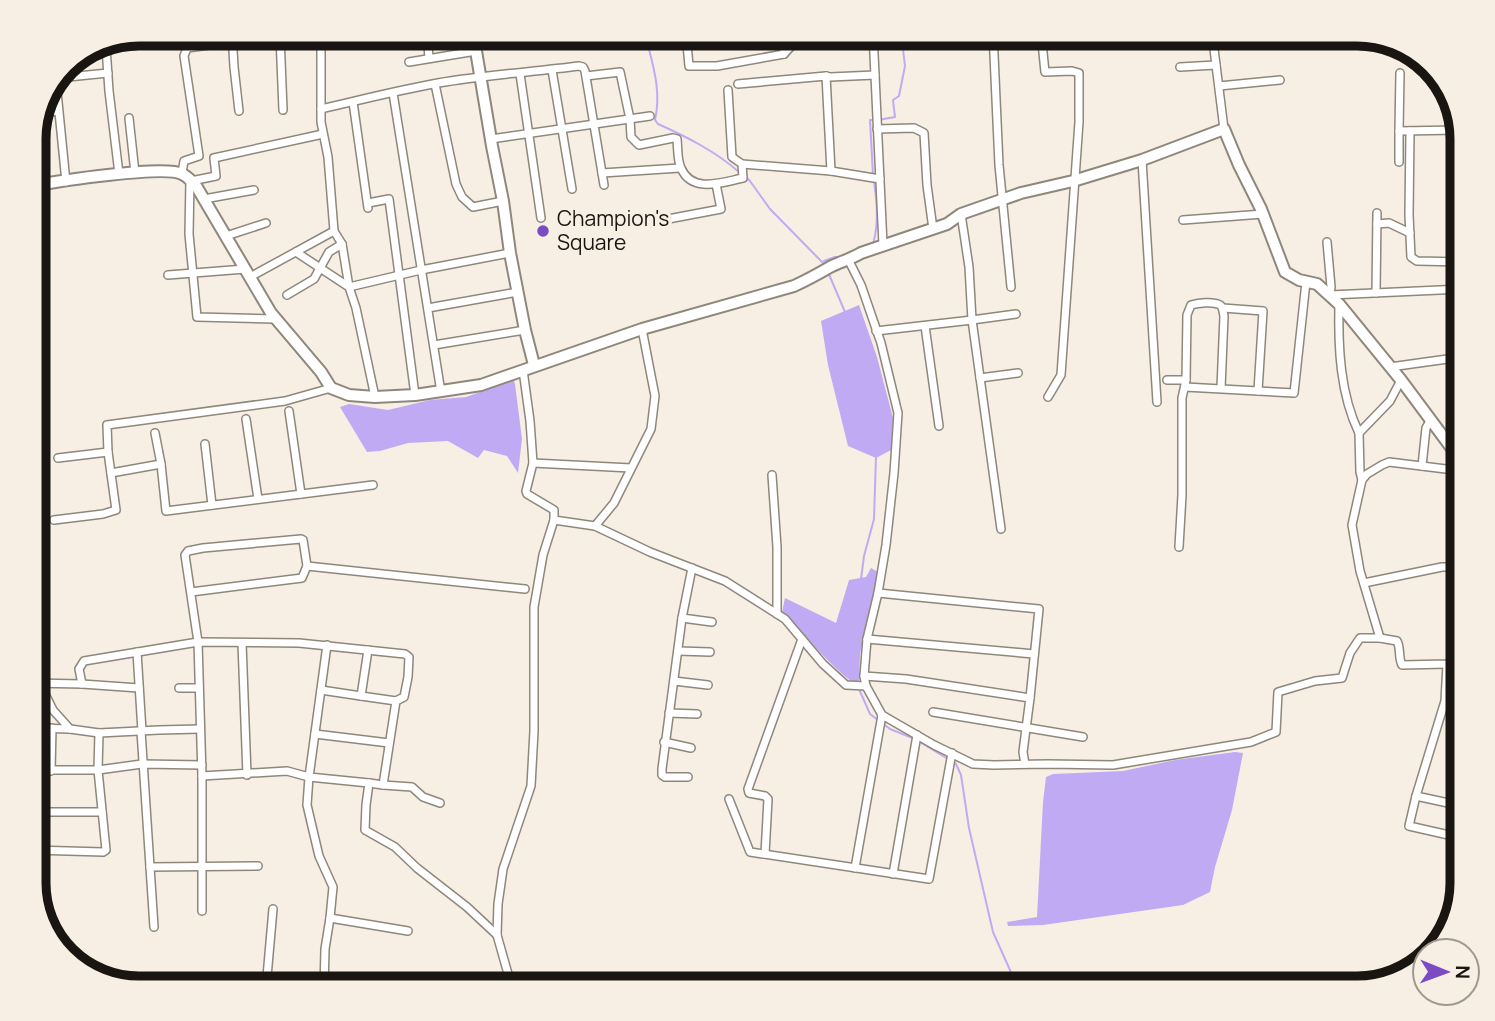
<svg xmlns="http://www.w3.org/2000/svg" width="1495" height="1021" font-family="Manrope,sans-serif">
  <style>
    .water { fill: #c1aaf4 }
    .lines { fill: none; stroke-linecap: round; stroke-linejoin: round }
    .stream { stroke: #c1aaf4; stroke-width: 2 }
    .street-casing { stroke: #8e877c; stroke-width: 10 }
    .secondary-casing { stroke: #8e877c; stroke-width: 14 }
    .street { stroke: #fff; stroke-width: 7 }
    .secondary { stroke: #fff; stroke-width: 10 }
    .poi-dot { fill: #7b4bc4; stroke: #f7efe3; stroke-width: 2.5 }
    .labels { text-anchor: middle; stroke-width: 7; stroke-linejoin: round; paint-order: stroke }
    .poi-label { font-size: 21px; fill: #191612; stroke: #f7efe3; text-anchor: start }
    .rim { fill: none; stroke: #191612; stroke-width: 9 }
  </style>
  <rect width="100%" height="100%" fill="#f7efe3"/>
  <g class="water">
    <polygon points="859,305 877,357 893,418 891,450 876,458 848,446 828,365 821,321"/>
    <polygon points="511,381 514,381 515,384 522,439 518,473 507,456 484,450 478,458 448,441 408,443 380,451 367,452 340,407 349,404 388,410 430,400 466,397"/>
    <path d="M 871,568 L 878,572 L 860,654 L 859,681 L 852,682 C 826,662 806,635 782,612 L 785,598 L 836,623 L 849,580 L 866,577 Z"/>
    <polygon points="1235,752 1243,753 1232,810 1215,867 1210,892 1183,905 1043,925 1008,926 1007,922 1037,917 1043,802 1046,777 1053,774 1123,771 1175,760"/>
  </g>
  <g class="lines">
    <g class="stream">
      <path d="M 645,33 C 652,63 662,89 655,120 L 658,124 C 687,137 715,151 739,172"/>
      <polyline points="873,120 870,120 873,175"/>
      <polyline points="878,120 895,117 893,100 899,96 905,66 901,33"/>
      <polyline points="746,177 750,181 770,209 824,264"/>
      <path d="M 873,244 C 879,224 877,202 874,181"/>
      <polyline points="824,261 835,257 842,257"/>
      <polyline points="828,272 845,312"/>
      <polyline points="861,579 864,556 874,519 876,457"/>
      <polyline points="859,689 870,714 878,720"/>
      <polyline points="882,723 890,729 915,739"/>
      <polyline points="920,742 948,759"/>
      <polyline points="952,762 956,764 961,775 969,828 993,932 1018,988"/>
    </g>
    <g class="street-casing">
      <g id="street">
        <polyline points="232,33 234,67 239,111"/>
        <polyline points="321,33 321,122 328,157 334,231 342,244 349,287 356,308 375,397"/>
        <polyline points="427,33 429,58"/>
        <polyline points="522,33 524,43"/>
        <polyline points="686,33 689,66 717,66 784,54 783,33"/>
        <polyline points="873,33 883,245"/>
        <polyline points="993,33 999,165 1011,287"/>
        <polyline points="1041,33 1045,72 1072,71 1079,73 1079,122 1061,375 1048,397"/>
        <polyline points="1212,33 1224,129"/>
        <polyline points="280,36 283,110"/>
        <polyline points="1213,45 1307,39"/>
        <polyline points="106,47 109,91 119,174"/>
        <polyline points="784,54 795,42 808,33"/>
        <polyline points="409,62 476,51"/>
        <polyline points="1180,67 1216,65"/>
        <polyline points="552,70 572,189"/>
        <polyline points="1400,73 1399,131 1460,130"/>
        <polyline points="520,74 541,218"/>
        <path d="M 586,76 L 620,72 L 630,119 L 631,137 L 639,145 L 673,138 L 677,139 C 678,148 677,160 681,168 C 692,194 723,182 743,178 L 742,164 L 732,157 L 728,90"/>
        <polyline points="826,76 830,77 875,75"/>
        <polyline points="58,78 108,73"/>
        <polyline points="56,82 66,182"/>
        <polyline points="435,84 456,184 462,197 473,207 503,201"/>
        <polyline points="738,84 826,76 831,171 880,179"/>
        <polyline points="1219,86 1280,80"/>
        <polyline points="393,93 441,392"/>
        <polyline points="1451,93 1451,165"/>
        <polyline points="353,102 368,208"/>
        <path d="M 321,109 C 360,100 399,90 438,83 C 485,75 532,72 579,66 L 583,67 L 585,71 L 604,185"/>
        <polyline points="42,113 58,111"/>
        <polyline points="129,118 135,173"/>
        <polyline points="877,129 914,128 924,133 927,185 933,229"/>
        <polyline points="1410,131 1409,215 1411,257 1417,261 1462,262"/>
        <polyline points="491,139 650,116"/>
        <polyline points="1142,160 1157,402"/>
        <polyline points="1399,162 1399,131"/>
        <polyline points="742,164 831,171"/>
        <polyline points="182,173 184,161 199,156 184,56 187,48 298,33"/>
        <polyline points="602,173 680,168"/>
        <polyline points="190,180 189,234 197,317 275,319"/>
        <polyline points="191,181 216,176 214,158 323,134"/>
        <polyline points="204,199 254,190"/>
        <polyline points="368,203 389,199 415,395"/>
        <polyline points="961,214 969,267 972,320 1016,314"/>
        <polyline points="1183,220 1263,214"/>
        <polyline points="647,223 721,209 716,184"/>
        <polyline points="1377,224 1389,223 1410,233"/>
        <polyline points="226,236 266,223"/>
        <polyline points="1327,242 1331,287 1330,294"/>
        <polyline points="296,252 349,287 421,270 510,253"/>
        <polyline points="849,261 861,285 881,343 898,413 894,473 886,545 878,593 867,639 864,676 866,686 882,715 934,745 973,764 994,765 1048,764 1113,765 1251,742 1276,732 1278,692 1315,681 1342,678 1350,653 1360,638 1380,638 1360,571 1352,525 1362,480 1367,474 1382,465 1389,462 1462,471"/>
        <polyline points="168,275 245,269"/>
        <polyline points="33,276 39,355"/>
        <polyline points="250,277 334,231"/>
        <polyline points="1376,293 1377,213"/>
        <polyline points="287,295 314,279 329,252 342,244"/>
        <polyline points="1330,295 1462,289"/>
        <path d="M 1339,304 C 1338,347 1340,394 1359,433"/>
        <polyline points="428,308 518,292"/>
        <polyline points="1223,308 1263,311 1258,391"/>
        <polyline points="925,326 939,426"/>
        <polyline points="876,331 972,320 1001,529"/>
        <polyline points="434,345 525,330"/>
        <polyline points="1390,367 1462,357"/>
        <polyline points="523,370 530,421 533,463 526,491 527,494 554,510 554,520"/>
        <polyline points="980,378 1018,373"/>
        <polyline points="1167,380 1186,380"/>
        <polyline points="1185,387 1294,393 1306,282"/>
        <polyline points="289,411 301,494"/>
        <polyline points="246,419 258,499"/>
        <polyline points="155,433 161,464 166,511 373,485"/>
        <polyline points="205,444 212,505"/>
        <polyline points="58,458 108,452"/>
        <polyline points="533,463 631,468"/>
        <polyline points="1422,466 1426,428 1430,421"/>
        <polyline points="111,473 161,464"/>
        <polyline points="772,475 777,547 777,614"/>
        <polyline points="1362,480 1360,472 1359,433 1390,401 1401,380"/>
        <polyline points="54,520 103,514 116,510 108,452 107,425 285,401 331,388"/>
        <polyline points="595,526 650,552 725,581 785,619 823,664 846,685 866,686"/>
        <path d="M 1179,547 L 1182,495 L 1182,398 L 1186,380 L 1187,315 L 1191,305 C 1198,303 1213,301 1220,305 C 1223,307 1223,312 1224,316 L 1221,388"/>
        <polyline points="307,566 525,589"/>
        <polyline points="1364,583 1442,567 1462,567"/>
        <polyline points="191,592 302,578 307,566 303,540 301,539 203,548 188,551 185,555 198,642 202,776 287,771 309,777 369,783 366,805 365,830 395,847 417,868 467,907 497,935"/>
        <polyline points="878,593 1039,609 1030,698"/>
        <polyline points="682,618 712,622"/>
        <path d="M 1380,638 L 1397,641 C 1401,648 1398,657 1402,665 L 1447,664 L 1462,661"/>
        <polyline points="867,639 1034,654"/>
        <polyline points="242,643 247,775"/>
        <polyline points="368,650 361,696 396,701"/>
        <polyline points="678,651 710,652"/>
        <polyline points="137,652 142,731"/>
        <polyline points="1447,664 1445,701 1416,796 1462,806"/>
        <polyline points="33,670 53,710 70,729"/>
        <polyline points="864,676 906,679 1030,698 1023,752 1025,764"/>
        <polyline points="674,681 708,685"/>
        <polyline points="33,683 82,684 139,688"/>
        <polyline points="82,684 79,669 84,661 198,642 299,643 405,654 409,657 408,677 404,697 396,701 383,785 369,783"/>
        <polyline points="179,688 199,688"/>
        <polyline points="321,690 361,696"/>
        <polyline points="933,712 1083,737"/>
        <polyline points="669,713 697,714"/>
        <polyline points="33,728 70,729 99,733 159,730 200,729"/>
        <polyline points="141,731 154,927"/>
        <polyline points="315,734 389,743"/>
        <polyline points="664,742 691,748"/>
        <polyline points="33,770 98,770 142,764 202,765"/>
        <polyline points="51,771 52,728"/>
        <polyline points="688,777 665,777 662,775 662,769 682,618 692,568"/>
        <polyline points="383,785 412,787 423,797 440,803"/>
        <polyline points="1416,796 1409,826 1462,838"/>
        <polyline points="729,799 750,852 929,879 952,753"/>
        <polyline points="33,812 102,812"/>
        <polyline points="33,850 103,852 106,850 98,770 99,733"/>
        <polyline points="765,854 768,799 765,796 749,793 748,789 802,639"/>
        <polyline points="150,867 258,866"/>
        <polyline points="855,868 882,715"/>
        <polyline points="893,874 917,735"/>
        <polyline points="202,911 202,776"/>
        <polyline points="330,918 408,931"/>
        <polyline points="266,988 273,909"/>
        <polyline points="324,988 325,949 330,918 333,887 319,856 307,805 309,777 327,645"/>
        <polyline points="512,988 497,935 498,904 503,869 531,786 534,731 534,607 543,555 554,520 595,526 614,503 651,429 655,396 642,329"/>
      </g>
    </g>
    <g class="secondary-casing">
      <g id="secondary">
        <polyline points="473,33 492,146 503,201 510,253 525,330 534,365"/>
        <path d="M 33,186 C 58,181 164,165 182,174 C 187,176 191,181 195,184 L 271,313 L 321,372 L 331,388 L 349,395 L 375,397 L 415,395 L 481,385 L 642,329 L 794,286 C 807,280 818,274 830,267 C 840,262 851,259 861,253 L 947,224 L 961,214 L 1021,193 L 1073,181 L 1142,160 L 1224,129 L 1239,165 L 1261,209 L 1285,272 L 1299,280 L 1317,284 L 1339,304 L 1401,380 L 1462,462"/>
      </g>
    </g>
    <use href="#street" class="street"/>
    <use href="#secondary" class="secondary"/>
  </g>
  <circle class="poi-dot" cx="543" cy="231" r="7"/>
  <g class="labels">
    <g class="poi-label">
      <text x="557" y="226">Champion's<tspan x="557" dy="24">Square</tspan></text>
    </g>
  </g>
  <path d="M0 0H1495V1021H0ZM139 46H1357A93 93 0 0 1 1450 139V883A93 93 0 0 1 1357 976H139A93 93 0 0 1 46 883V139A93 93 0 0 1 139 46Z" fill="#f7efe3" fill-rule="evenodd"/>
  <path class="rim" d="M139 46H1357A93 93 0 0 1 1450 139V883A93 93 0 0 1 1357 976H139A93 93 0 0 1 46 883V139A93 93 0 0 1 139 46Z"/>
  <g transform="translate(1446 972) rotate(91)"><circle r="33" fill="#f7efe3" stroke="#9e988f" stroke-width="2"/>
  <path d="M0-5L12 26L0 18L-12 26Z" fill="#7b4bc4"/>
  <text y="-10" font-size="19" font-weight="bold" text-anchor="middle" fill="#191612">N</text>
  </g>
</svg>
